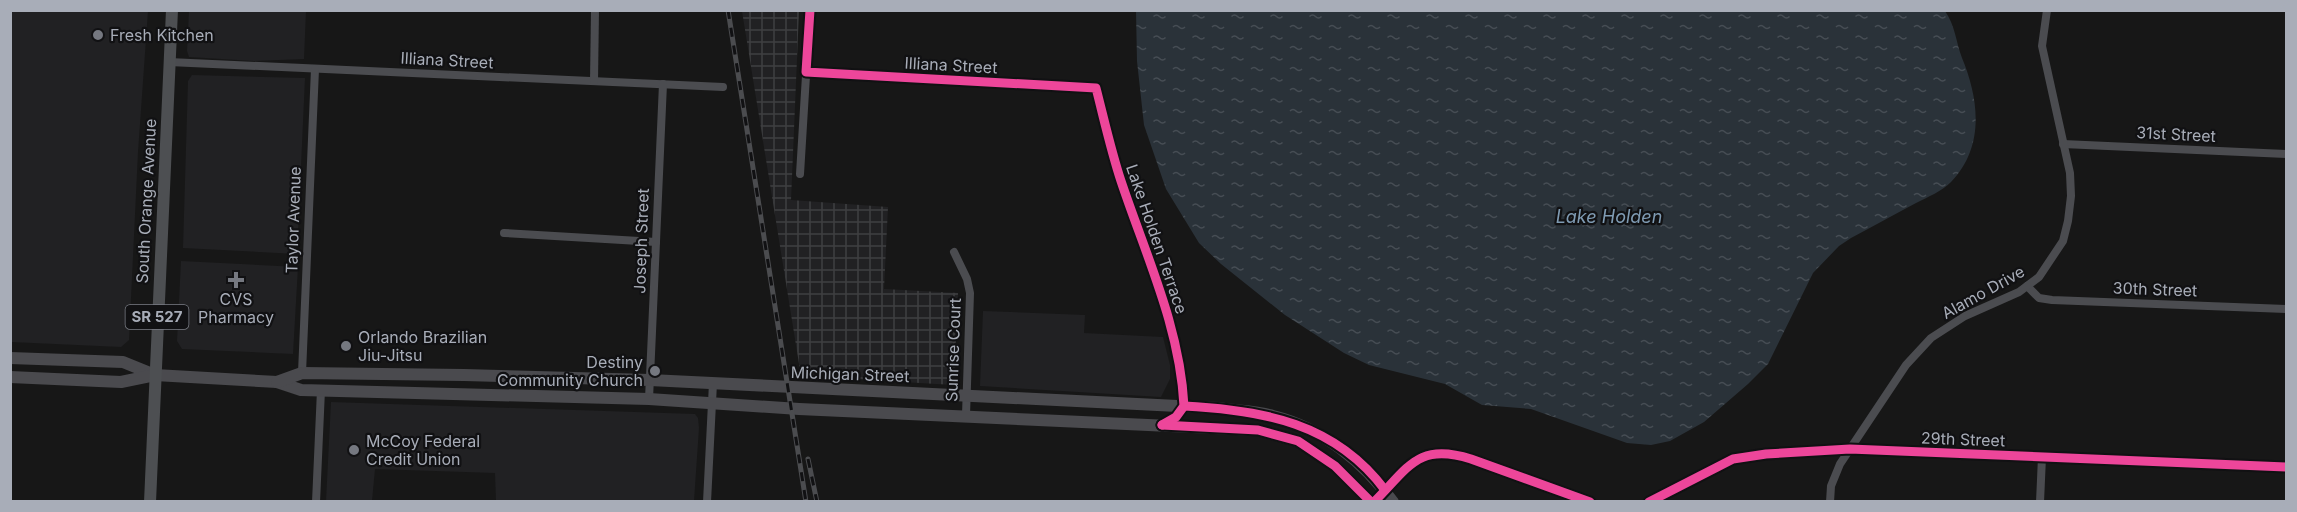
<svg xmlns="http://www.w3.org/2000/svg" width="2297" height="512" font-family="Inter,sans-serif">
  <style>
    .built { fill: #212123 }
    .industrial { fill: url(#industrial-grid) }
    .water { fill: url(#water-ripples) }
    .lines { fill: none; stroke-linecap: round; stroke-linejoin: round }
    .street { stroke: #4b4c50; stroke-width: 8 }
    .secondary { stroke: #4a4a4e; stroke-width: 12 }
    .primary { stroke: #4d4f52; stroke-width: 12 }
    .rail-casing { stroke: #4b4c4f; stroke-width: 5 }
    .rail { stroke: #111113; stroke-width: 3; stroke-dasharray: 9; stroke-linecap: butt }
    .cycleway-casing { stroke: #111113; stroke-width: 13 }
    .cycleway { stroke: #ed469a; stroke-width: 9 }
    .poi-dot { fill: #757880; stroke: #111113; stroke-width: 2 }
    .labels { text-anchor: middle; stroke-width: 4.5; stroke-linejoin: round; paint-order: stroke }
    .shield { fill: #111113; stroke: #7b7e86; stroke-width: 1.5 }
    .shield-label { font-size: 15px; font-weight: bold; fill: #a8adb8 }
    .poi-label { font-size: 16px; fill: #a8adb8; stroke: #111113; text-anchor: start }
    .street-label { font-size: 16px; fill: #a8adb8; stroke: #111113 }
    .water-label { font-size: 18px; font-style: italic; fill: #7f9bb3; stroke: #111113 }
  </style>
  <defs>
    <pattern id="industrial-grid" width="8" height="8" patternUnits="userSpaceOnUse" patternTransform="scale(1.5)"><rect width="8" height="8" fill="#212123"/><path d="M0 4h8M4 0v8" fill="none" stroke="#3e3f41"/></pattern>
    <pattern id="water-ripples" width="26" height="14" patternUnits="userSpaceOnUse" patternTransform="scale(1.5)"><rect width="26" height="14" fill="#2a3239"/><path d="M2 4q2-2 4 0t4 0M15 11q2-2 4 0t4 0" fill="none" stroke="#464d54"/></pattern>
  </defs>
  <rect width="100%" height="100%" fill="#171717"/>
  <g class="built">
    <polygon points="11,10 148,11 138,152 129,340 121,347 11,342"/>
    <polygon points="189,11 306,11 304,59 253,61 189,57 187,51"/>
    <polygon points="192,75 305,78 297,254 183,248 188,81"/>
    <polygon points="181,261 298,267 293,354 182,349 177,341"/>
    <polygon points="983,311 1085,315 1084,333 1163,337 1170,365 1170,379 1161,397 980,386"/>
    <polygon points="331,402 695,414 698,418 699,428 694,501 496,501 495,473 375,469 372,501 326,501"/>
  </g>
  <polygon class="industrial" points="742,11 799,11 791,200 888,207 884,289 958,293 954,385 801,376"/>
  <path class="water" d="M 1136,10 L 1945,11 C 1955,25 1956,42 1962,58 C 1979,99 1985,147 1951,182 C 1942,191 1928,197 1916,203 C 1894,215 1873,226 1851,238 L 1839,246 L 1813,273 L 1768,364 L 1748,384 L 1704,422 L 1670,441 L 1651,445 L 1627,443 L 1531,409 L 1482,405 L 1445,384 L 1369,365 L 1344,353 L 1285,315 L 1221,264 L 1199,243 L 1166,189 L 1144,125 L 1137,61 Z"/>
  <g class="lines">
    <g class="street">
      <polyline points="169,62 723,87"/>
      <path d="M 806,72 L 1096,88 C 1104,119 1111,151 1121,181 C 1146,256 1180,327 1184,406 L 1176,417 L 1163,424"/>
      <polyline points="594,81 595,10"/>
      <polyline points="2063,144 2286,154"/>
      <polyline points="800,174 810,10"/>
      <polyline points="504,233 656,242"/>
      <polyline points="954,252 967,279 970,293 966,415"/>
      <polyline points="2027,286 2039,298 2052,300 2286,309"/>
      <polyline points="302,373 315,69"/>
      <polyline points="649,399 663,84"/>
      <polyline points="316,502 321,390"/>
      <polyline points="707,502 713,383"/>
      <path d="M 1374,502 C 1409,467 1418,442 1471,459 L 1590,502"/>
      <polyline points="1649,502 1733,459 1766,454 1850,449 2286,467"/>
      <polyline points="1830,502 1831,486 1840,464 1906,365 1931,338 1965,316 2019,292 2039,277 2063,241 2068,221 2071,196 2070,173 2042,46 2047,10"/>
      <polyline points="2040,502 2042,457"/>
    </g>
    <g class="secondary">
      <polyline points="10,358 123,362 155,375"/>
      <polyline points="10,377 121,382 155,375 277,382 301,390 649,399 799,409 1258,430 1298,441 1335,466 1371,502"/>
      <path d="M 277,382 L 302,373 L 464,375 L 650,380 L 1218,408 C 1236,411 1256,411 1273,416 C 1322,428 1364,462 1393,502"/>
    </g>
    <polyline class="primary" points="150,502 172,10"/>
    <g class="rail-casing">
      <g id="rail">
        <polyline points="728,10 806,502"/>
        <polyline points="808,459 817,502"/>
      </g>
    </g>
    <use href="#rail" class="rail"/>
    <g class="cycleway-casing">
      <g id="cycleway">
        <path d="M 810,10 L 806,72 L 1096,88 C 1104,119 1111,151 1121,181 C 1146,256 1180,327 1184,406 L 1176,417 L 1162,425"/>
        <path d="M 1184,406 C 1263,410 1335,423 1385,490"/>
        <polyline points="1162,425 1258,430 1298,441 1335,466 1371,502"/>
        <path d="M 1374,502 C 1409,467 1418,442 1471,459 L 1590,502"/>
        <polyline points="1649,502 1733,459 1766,454 1850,449 2286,467"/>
      </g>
    </g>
    <use href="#cycleway" class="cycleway"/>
  </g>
  <g class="poi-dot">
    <circle cx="98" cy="35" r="6"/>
    <path d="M233 271h6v6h6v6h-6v6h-6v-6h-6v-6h6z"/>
    <circle cx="346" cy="346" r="6"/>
    <circle cx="655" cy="371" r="6"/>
    <circle cx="354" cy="450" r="6"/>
  </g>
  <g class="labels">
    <rect class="shield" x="125.5" y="305" width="63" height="24" rx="4.5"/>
    <g class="shield-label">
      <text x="157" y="322">SR 527</text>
    </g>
    <g class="poi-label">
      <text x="110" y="41">Fresh Kitchen</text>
      <text x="236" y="305" text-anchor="middle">CVS<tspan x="236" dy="18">Pharmacy</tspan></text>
      <text x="358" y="343">Orlando Brazilian<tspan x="358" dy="18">Jiu-Jitsu</tspan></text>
      <text x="643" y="368" text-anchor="end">Destiny<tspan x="643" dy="18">Community Church</tspan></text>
      <text x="366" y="447">McCoy Federal<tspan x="366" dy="18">Credit Union</tspan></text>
    </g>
    <g class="street-label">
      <text transform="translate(447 60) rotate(3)" y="6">Illiana Street</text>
      <text transform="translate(951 65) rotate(3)" y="6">Illiana Street</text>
      <text transform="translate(2176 134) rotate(3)" y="6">31st Street</text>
      <text transform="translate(146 201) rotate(-87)" y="6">South Orange Avenue</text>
      <text transform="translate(293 220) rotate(-88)" y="6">Taylor Avenue</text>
      <text transform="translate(1157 239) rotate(71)" y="6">Lake Holden Terrace</text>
      <text transform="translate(641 241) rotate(-88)" y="6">Joseph Street</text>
      <text transform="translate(2155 289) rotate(2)" y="6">30th Street</text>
      <text transform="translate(1983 292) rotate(-29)" y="6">Alamo Drive</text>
      <text transform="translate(953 350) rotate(-88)" y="6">Sunrise Court</text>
      <text transform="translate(850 374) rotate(2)" y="6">Michigan Street</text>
      <text transform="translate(1963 439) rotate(2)" y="6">29th Street</text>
    </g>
    <g class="water-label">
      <text x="1609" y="223">Lake Holden</text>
    </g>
  </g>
  <rect width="2297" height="512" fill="none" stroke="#a8adb8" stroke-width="24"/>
</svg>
